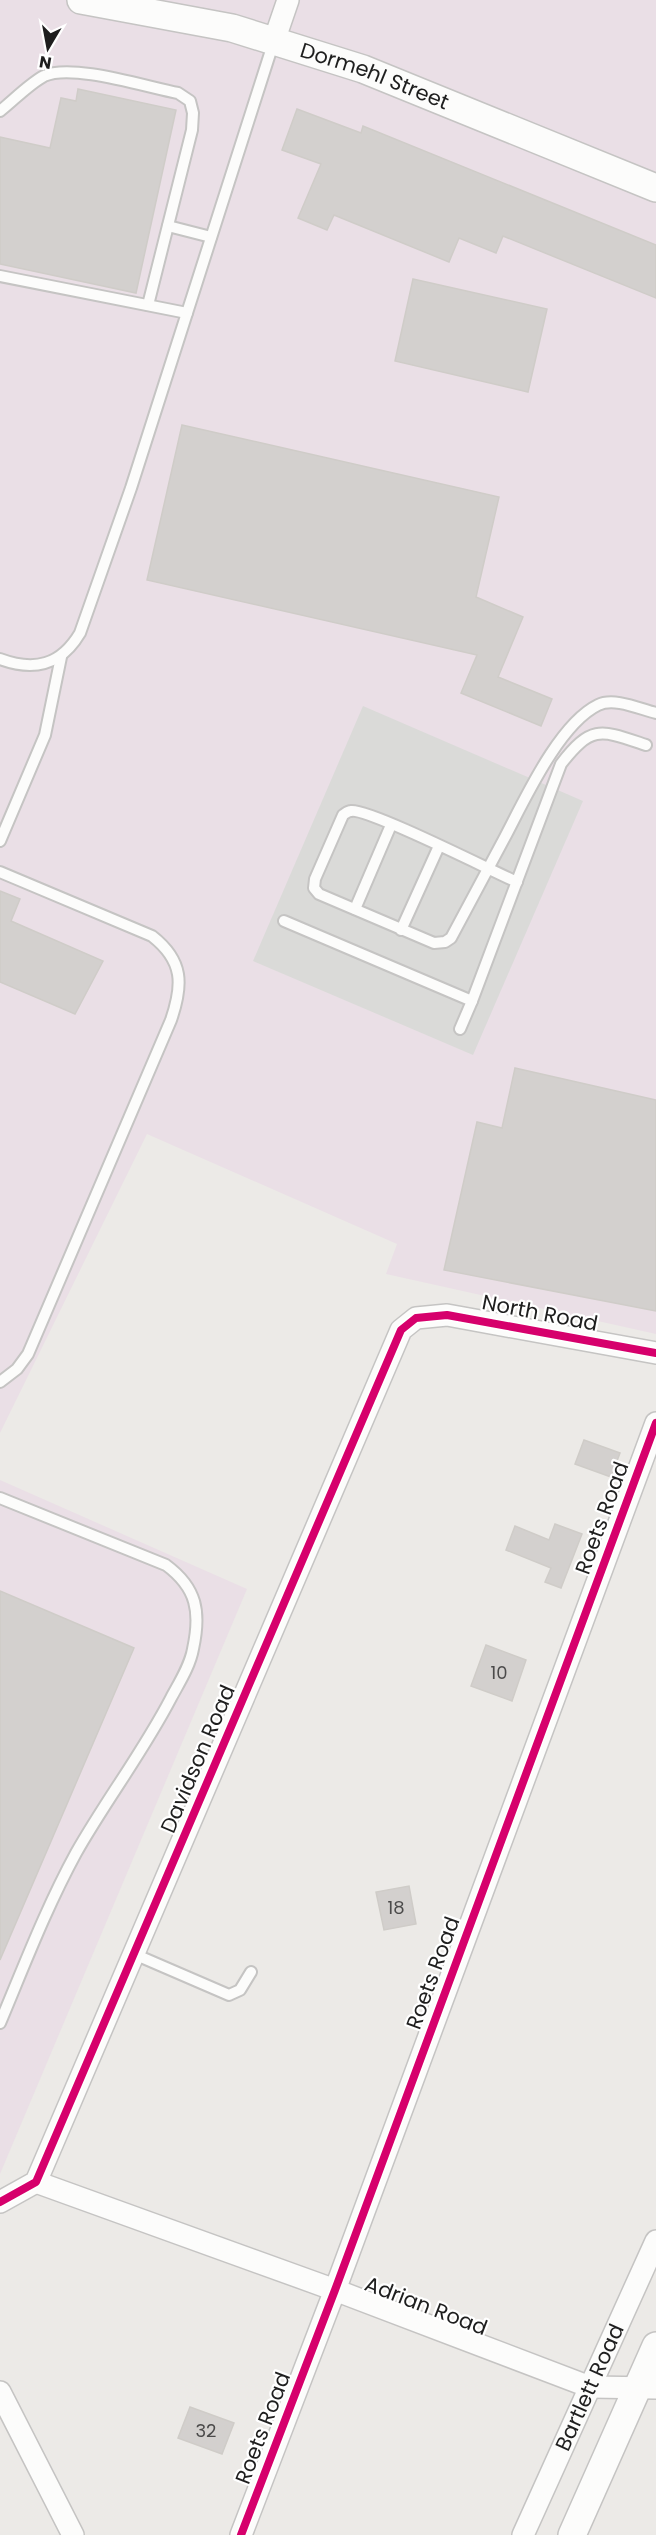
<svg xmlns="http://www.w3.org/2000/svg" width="656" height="2535" font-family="Poppins,sans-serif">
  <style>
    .industrial { fill: #eadfe6 }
    .religious { fill: #dadad8 }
    .building { fill: #d3d0ce; stroke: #cfccc8; stroke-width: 1.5 }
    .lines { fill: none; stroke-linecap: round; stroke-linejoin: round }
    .service-casing { stroke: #c5c4c3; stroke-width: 14 }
    .minor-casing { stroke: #c5c4c3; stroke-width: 24 }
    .tertiary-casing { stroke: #c5c4c3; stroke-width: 30 }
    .service { stroke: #fcfcfb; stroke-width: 10 }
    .minor { stroke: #fcfcfb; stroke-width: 21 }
    .tertiary { stroke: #fcfcfb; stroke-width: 27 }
    .cycleway-casing { stroke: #fff; stroke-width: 11 }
    .cycleway { stroke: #d6006c; stroke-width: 8 }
    .labels { text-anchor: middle; stroke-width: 4.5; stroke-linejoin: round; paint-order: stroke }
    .number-label { font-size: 18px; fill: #4b4a4a }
    .street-label { font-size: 21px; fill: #1e1e1e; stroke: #fff }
  </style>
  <rect width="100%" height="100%" fill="#eceae7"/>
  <g class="industrial">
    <polygon points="0,0 656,0 656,1334 386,1274 397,1244 147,1134 0,1433"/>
    <polygon points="0,1480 247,1589 0,2174"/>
  </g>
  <polygon class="religious" points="363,706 583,801 473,1055 253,961"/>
  <g class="building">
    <polygon points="78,89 176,110 136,293 0,264 0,137 50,148 61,98 76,101"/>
    <polygon points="297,109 361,133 363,126 656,245 656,298 503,236 496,253 459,238 449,262 334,215 327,230 298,218 321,164 282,150"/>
    <polygon points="413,279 547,309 528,392 395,361"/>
    <polygon points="182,425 499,497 476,597 523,617 498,677 552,699 541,726 461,693 477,655 147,580"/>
    <polygon points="0,891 20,899 11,921 103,961 75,1014 0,982"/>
    <polygon points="515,1068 656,1100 656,1311 444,1270 477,1122 502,1128"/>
    <polygon points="584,1440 620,1453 611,1477 575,1464"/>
    <polygon points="555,1524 582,1534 561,1588 545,1582 551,1568 506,1550 515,1526 549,1540"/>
    <polygon points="0,1591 134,1648 0,1960"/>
    <polygon points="486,1645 526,1660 512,1701 471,1686"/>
    <polygon points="409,1886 416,1924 384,1930 376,1892"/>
    <polygon points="190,2407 234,2423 222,2454 178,2438"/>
  </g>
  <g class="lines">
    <g class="service-casing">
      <g id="service">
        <path d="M 0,111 C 14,100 29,84 44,76 C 72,63 146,87 178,93 L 190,101 L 193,113 L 192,130 L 148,305"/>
        <polyline points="168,226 211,237"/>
        <polyline points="0,276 187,313"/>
        <path d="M 0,659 C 35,672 61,665 80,633 L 131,488 L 274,41"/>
        <polyline points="0,841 45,735 61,657"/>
        <path d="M 0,872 L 152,936 C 184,961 183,985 171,1020 L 28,1354 L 17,1369 L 0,1382"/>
        <path d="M 517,882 C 492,871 368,808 351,811 C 348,811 346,813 343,815 L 315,879 L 314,888 L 319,894 L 434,943 L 445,942 L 451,938 C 469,904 487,871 505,837 C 525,799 559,724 598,705 C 614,697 640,709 656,713"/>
        <polyline points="355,909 391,825"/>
        <polyline points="284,921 472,1001 460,1029"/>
        <polyline points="401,930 439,846"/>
        <path d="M 472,1001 L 561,764 C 592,724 601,730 646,745"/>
        <path d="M 0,1498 L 166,1565 C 197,1588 201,1612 193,1649 C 190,1666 179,1683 171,1698 C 143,1752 106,1800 76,1853 C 46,1908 24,1966 0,2023"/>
        <polyline points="134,1954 229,1995 240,1990 251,1972"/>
      </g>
    </g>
    <g class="minor-casing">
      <g id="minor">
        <polyline points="274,41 288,0"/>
        <polyline points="36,2182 335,2290 590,2387 656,2388"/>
        <polyline points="0,2202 36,2182 401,1330 416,1318 447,1315 656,1353"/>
        <polyline points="0,2392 73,2535"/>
        <polyline points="241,2535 335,2290 656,1423"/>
        <path id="s1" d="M 523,2535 L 656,2241"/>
      </g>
    </g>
    <g class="tertiary-casing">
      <g id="tertiary">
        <path id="s2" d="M 81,0 L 232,28 L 363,69 L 656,188"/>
        <polyline points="572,2535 656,2346"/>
      </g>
    </g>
    <use href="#service" class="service"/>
    <use href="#minor" class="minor"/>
    <use href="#tertiary" class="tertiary"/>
    <g class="cycleway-casing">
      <g id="cycleway">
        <polyline points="0,2202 36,2182 401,1330 416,1318 447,1315 656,1353"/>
        <polyline points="241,2535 335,2290 656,1423"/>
      </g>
    </g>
    <use href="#cycleway" class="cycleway"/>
  </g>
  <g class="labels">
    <g class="number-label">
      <text x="499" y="1679">10</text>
      <text x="396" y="1914">18</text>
      <text x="206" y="2437">32</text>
    </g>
    <g class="street-label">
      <text dy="7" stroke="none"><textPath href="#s2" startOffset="304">Dormehl Street</textPath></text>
      <text transform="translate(540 1313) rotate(11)" y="7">North Road</text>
      <text transform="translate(602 1518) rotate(-70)" y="7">Roets Road</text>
      <text transform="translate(198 1759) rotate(-67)" y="7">Davidson Road</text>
      <text transform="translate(433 1973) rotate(-70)" y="7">Roets Road</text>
      <text transform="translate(426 2306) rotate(21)" y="7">Adrian Road</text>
      <text dy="7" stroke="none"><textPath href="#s1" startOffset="162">Bartlett Road</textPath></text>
      <text transform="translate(263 2428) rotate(-69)" y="7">Roets Road</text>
    </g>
  </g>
  <g transform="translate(48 48) rotate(190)" stroke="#ffffff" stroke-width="4.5" paint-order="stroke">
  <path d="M0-4.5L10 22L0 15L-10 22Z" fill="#1e1e1e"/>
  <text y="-9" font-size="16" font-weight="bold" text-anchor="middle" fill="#1e1e1e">N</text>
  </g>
</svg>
